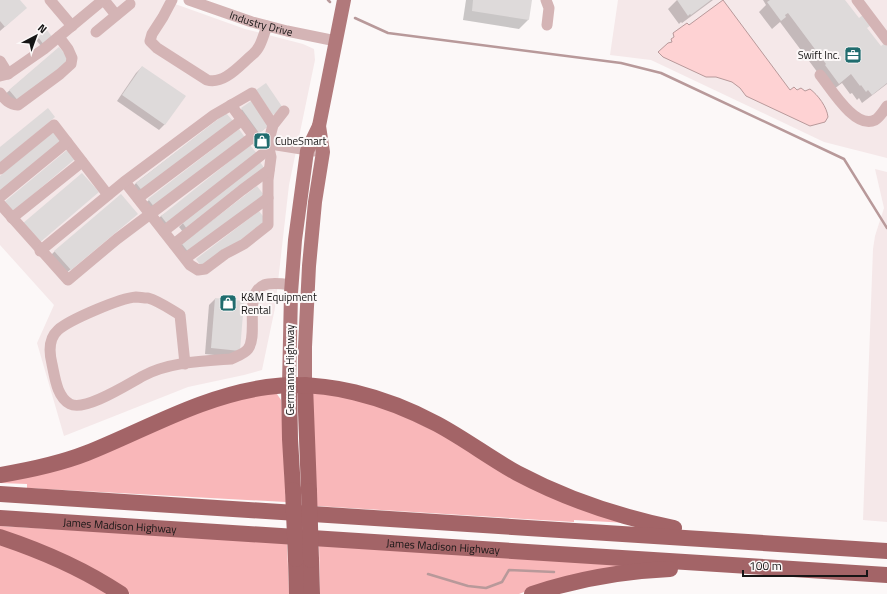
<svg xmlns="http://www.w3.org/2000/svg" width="887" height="594" font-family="'Titillium Web',sans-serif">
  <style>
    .built { fill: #f5e8e9 }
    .green { fill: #f9b7b9 }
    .water { fill: #fed2d3; stroke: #b8999a }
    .shadow { fill: #0003 }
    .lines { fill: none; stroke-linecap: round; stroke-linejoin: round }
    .stream { stroke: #b8999a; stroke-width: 2.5 }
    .building { fill: #dedada }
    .minor { stroke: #d4b4b5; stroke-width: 11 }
    .major { stroke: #b1797b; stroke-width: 14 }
    .highway { stroke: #a36467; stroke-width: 16 }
    .highway-bridge { stroke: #a36467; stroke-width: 16 }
    .labels { text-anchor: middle; stroke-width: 4; stroke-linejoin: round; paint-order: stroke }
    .street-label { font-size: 11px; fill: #161515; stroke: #fcf8f8 }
    .poi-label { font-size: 11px; fill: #161515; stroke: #fcf8f8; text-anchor: start }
  </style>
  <rect width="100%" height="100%" fill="#fcf8f8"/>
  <g class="built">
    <polygon points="0,0 164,0 245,29 303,44 314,49 315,60 289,185 275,308 262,370 244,375 188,387 64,436 37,343 54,305 0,245"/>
    <polygon points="618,0 887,0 887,158 824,142 651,60 610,55"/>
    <polygon points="875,169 887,172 887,522 863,520 873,249 875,236 884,208"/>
  </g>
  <g class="green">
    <polygon points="258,392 277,394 281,400 286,502 27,488 27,484 0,483 0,478 172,419"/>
    <polygon points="314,392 374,402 627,523 574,520 574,522 317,506 312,395"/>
    <polygon points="0,526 287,542 289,594 130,594 106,579 0,532"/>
    <polygon points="0,543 42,558 109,594 0,594"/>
    <polygon points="319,545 642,564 534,588 519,594 320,594"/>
  </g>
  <path class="water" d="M 723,0 L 790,90 L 794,87 L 797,90 L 801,88 L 805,91 L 810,89 C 818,95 827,107 828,117 L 825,122 L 810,126 L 746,96 L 740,88 L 732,82 L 716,77 L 706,77 L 663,57 L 658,52 L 668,43 L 672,42 L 671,39 L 674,37 L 673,33 L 687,23 L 689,25 Z"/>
  <g class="shadow">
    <polygon points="0,0 18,0 19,14 0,31"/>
    <polygon points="466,0 531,0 528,20 519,29 463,20"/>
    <polygon points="677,0 713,0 682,23 681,22 679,24 668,9"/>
    <polygon points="763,0 844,0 880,48 887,48 887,84 862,103 859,98 857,100 852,93 850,94 842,83 830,92 818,73 780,22 772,29 759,12 766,5"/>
    <polygon points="51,37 41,46 36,40 39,38"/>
    <polygon points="59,48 13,108 3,96"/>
    <polygon points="142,67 165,124 159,130 117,101 136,73"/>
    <polygon points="242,109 268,126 254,137 238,113"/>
    <polygon points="226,114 137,197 131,189 136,183"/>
    <polygon points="238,131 149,213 143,205 149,200"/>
    <polygon points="257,155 162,230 155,222 161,216"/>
    <polygon points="264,169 183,232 179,227 183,223"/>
    <polygon points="257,187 183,258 176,250 182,244"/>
    <polygon points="130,219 64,275 49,257 55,251"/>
    <polygon points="215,299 239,351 233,357 205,354 209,305"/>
  </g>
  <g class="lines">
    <g class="stream">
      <polyline points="328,0 330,2"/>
      <polyline points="355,18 388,33 621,63 661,73 844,159 887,228"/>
      <polyline points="428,574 468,586 486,588 502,582 509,570 554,572"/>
    </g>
  </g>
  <g class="building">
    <polygon points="0,0 20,0 27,8 5,27 0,21"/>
    <polygon points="473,0 532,0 529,20 472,11"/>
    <polygon points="677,0 711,0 691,15 690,14 688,16"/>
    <polygon points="770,0 845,0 859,18 863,15 871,25 867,28 881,46 885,43 887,46 887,83 872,95 868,90 866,92 861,85 860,86 851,74 839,84 825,65 826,64 788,13 785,15 786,17 781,21 767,2"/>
    <polygon points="47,30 53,38 44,45 38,37"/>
    <polygon points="59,47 70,60 20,103 9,90"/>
    <polygon points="142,66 186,96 165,125 122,95"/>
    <polygon points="266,83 283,108 273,115 256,90"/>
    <polygon points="251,101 269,126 259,133 241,108"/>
    <polygon points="48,108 55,117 0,163 0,147"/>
    <polygon points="226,113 234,122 143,192 136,183"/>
    <polygon points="239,129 246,139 155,208 148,199"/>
    <polygon points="53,132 61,142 0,192 0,176"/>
    <polygon points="250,145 258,155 168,225 161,216"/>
    <polygon points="67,150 75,159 11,213 3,203"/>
    <polygon points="260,162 265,169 187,229 182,222"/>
    <polygon points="82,173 99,192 38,244 22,224"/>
    <polygon points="257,186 264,195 189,253 182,244"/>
    <polygon points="121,194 138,214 71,270 54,251"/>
    <polygon points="259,211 266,220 203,269 196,259"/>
    <polygon points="215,298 244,301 240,351 211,348"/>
  </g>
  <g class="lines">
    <g class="minor">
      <polyline points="50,0 72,26"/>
      <polyline points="104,0 116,15"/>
      <path d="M 172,0 L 163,17 L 152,34 L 150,41 L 157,48 L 207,80 C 224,85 240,65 252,55 C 261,48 263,36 267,26"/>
      <path id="s1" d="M 189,0 L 252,22 L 287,31 L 336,41"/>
      <polyline points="546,0 549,8 547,25"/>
      <polyline points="857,0 887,40"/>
      <polyline points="96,32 130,4"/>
      <polyline points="0,61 8,74"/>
      <path d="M 820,75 C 830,87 855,130 875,120 C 880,117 884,110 887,106"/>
      <polyline points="0,76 8,74 44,49 103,0"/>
      <path d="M 0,93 C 5,100 9,104 18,105 L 60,74 L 71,64 L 72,58 L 68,49 L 59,37"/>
      <polyline points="231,105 258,142 314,151"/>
      <polyline points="0,169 54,125 108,195"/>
      <polyline points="125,182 190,265 198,270 205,269 225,254 244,244 268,225 268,180 271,157 268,144 273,125 284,111"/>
      <polyline points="0,197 67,142"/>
      <polyline points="138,198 242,120"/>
      <polyline points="0,204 68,280 117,239 254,136"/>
      <polyline points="12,218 82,162"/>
      <polyline points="164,231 269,149"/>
      <polyline points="174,244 242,190 269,170"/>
      <polyline points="40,251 124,182 214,115 252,93 273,125"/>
      <polyline points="186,258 268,198"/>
      <path d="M 185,364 L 180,315 C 170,309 159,301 148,298 C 144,298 139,297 136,297 C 120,298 69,320 58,330 C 48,339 49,352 52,364 C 55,378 57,397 70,404 C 85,412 128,384 143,376 C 169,362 203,361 231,359 C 237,356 244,354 248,349 C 259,335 243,294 264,285 C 272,282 284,284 292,285"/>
    </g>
    <g class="major">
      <polyline points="289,385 291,293 295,240 307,151 319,126 344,0"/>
      <polyline points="305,385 305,347 309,266 315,202 323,152 319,126"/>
    </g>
    <g class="highway">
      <polyline points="289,385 290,439 293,490"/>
      <polyline points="305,385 309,491"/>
      <path d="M 0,475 C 30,470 59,464 87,453 C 147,429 202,396 267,387 C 325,379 386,397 437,424 C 465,439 490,458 517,473 C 566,499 620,517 674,528"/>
      <polyline points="0,494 887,551"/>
      <path id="s2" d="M 0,518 L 887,575"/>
      <path d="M 0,537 C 42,551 84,569 121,594"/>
      <polyline points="296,559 297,594"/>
      <polyline points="311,560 312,594"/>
      <path d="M 532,594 C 577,579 622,571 670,569"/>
    </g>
    <g class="highway-bridge">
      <polyline points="293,490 296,559"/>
      <polyline points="309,491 311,560"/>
    </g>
  </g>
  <defs>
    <g id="office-square" transform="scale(0.9)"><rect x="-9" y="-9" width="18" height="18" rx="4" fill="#206c6e" stroke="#fcf8f8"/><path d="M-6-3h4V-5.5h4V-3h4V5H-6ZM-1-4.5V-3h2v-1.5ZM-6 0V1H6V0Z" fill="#fff"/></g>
    <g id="shop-square" transform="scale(0.9)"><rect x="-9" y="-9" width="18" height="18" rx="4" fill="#206c6e" stroke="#fcf8f8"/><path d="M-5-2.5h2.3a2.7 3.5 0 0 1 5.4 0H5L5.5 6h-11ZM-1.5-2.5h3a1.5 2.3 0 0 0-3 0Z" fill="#fff"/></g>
  </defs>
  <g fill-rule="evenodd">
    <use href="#office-square" x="853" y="55"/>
    <use href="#shop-square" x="262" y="141"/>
    <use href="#shop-square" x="228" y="303"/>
  </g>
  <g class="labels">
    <g class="street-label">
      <text dy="4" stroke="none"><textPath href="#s1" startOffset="76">Industry Drive</textPath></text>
      <text transform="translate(290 370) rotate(-90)" y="4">Germanna Highway</text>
      <text dy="4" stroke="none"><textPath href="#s2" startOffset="120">James Madison Highway</textPath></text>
      <text dy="4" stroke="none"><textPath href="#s2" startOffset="444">James Madison Highway</textPath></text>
    </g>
    <g class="poi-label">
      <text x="840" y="59" text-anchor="end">Swift Inc.</text>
      <text x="275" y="145">CubeSmart</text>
      <text x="241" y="301">K&amp;M Equipment<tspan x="241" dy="13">Rental</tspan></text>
    </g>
  </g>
  <g transform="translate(36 36) rotate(41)" stroke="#fcf8f8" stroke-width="3" paint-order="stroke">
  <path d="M0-3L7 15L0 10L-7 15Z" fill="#161515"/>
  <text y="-6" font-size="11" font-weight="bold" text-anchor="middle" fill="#161515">N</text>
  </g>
  <path d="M743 570v6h124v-6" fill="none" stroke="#161515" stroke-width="2"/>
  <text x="749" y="570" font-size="12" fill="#161515" stroke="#fcf8f8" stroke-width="3" paint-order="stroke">100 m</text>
</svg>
